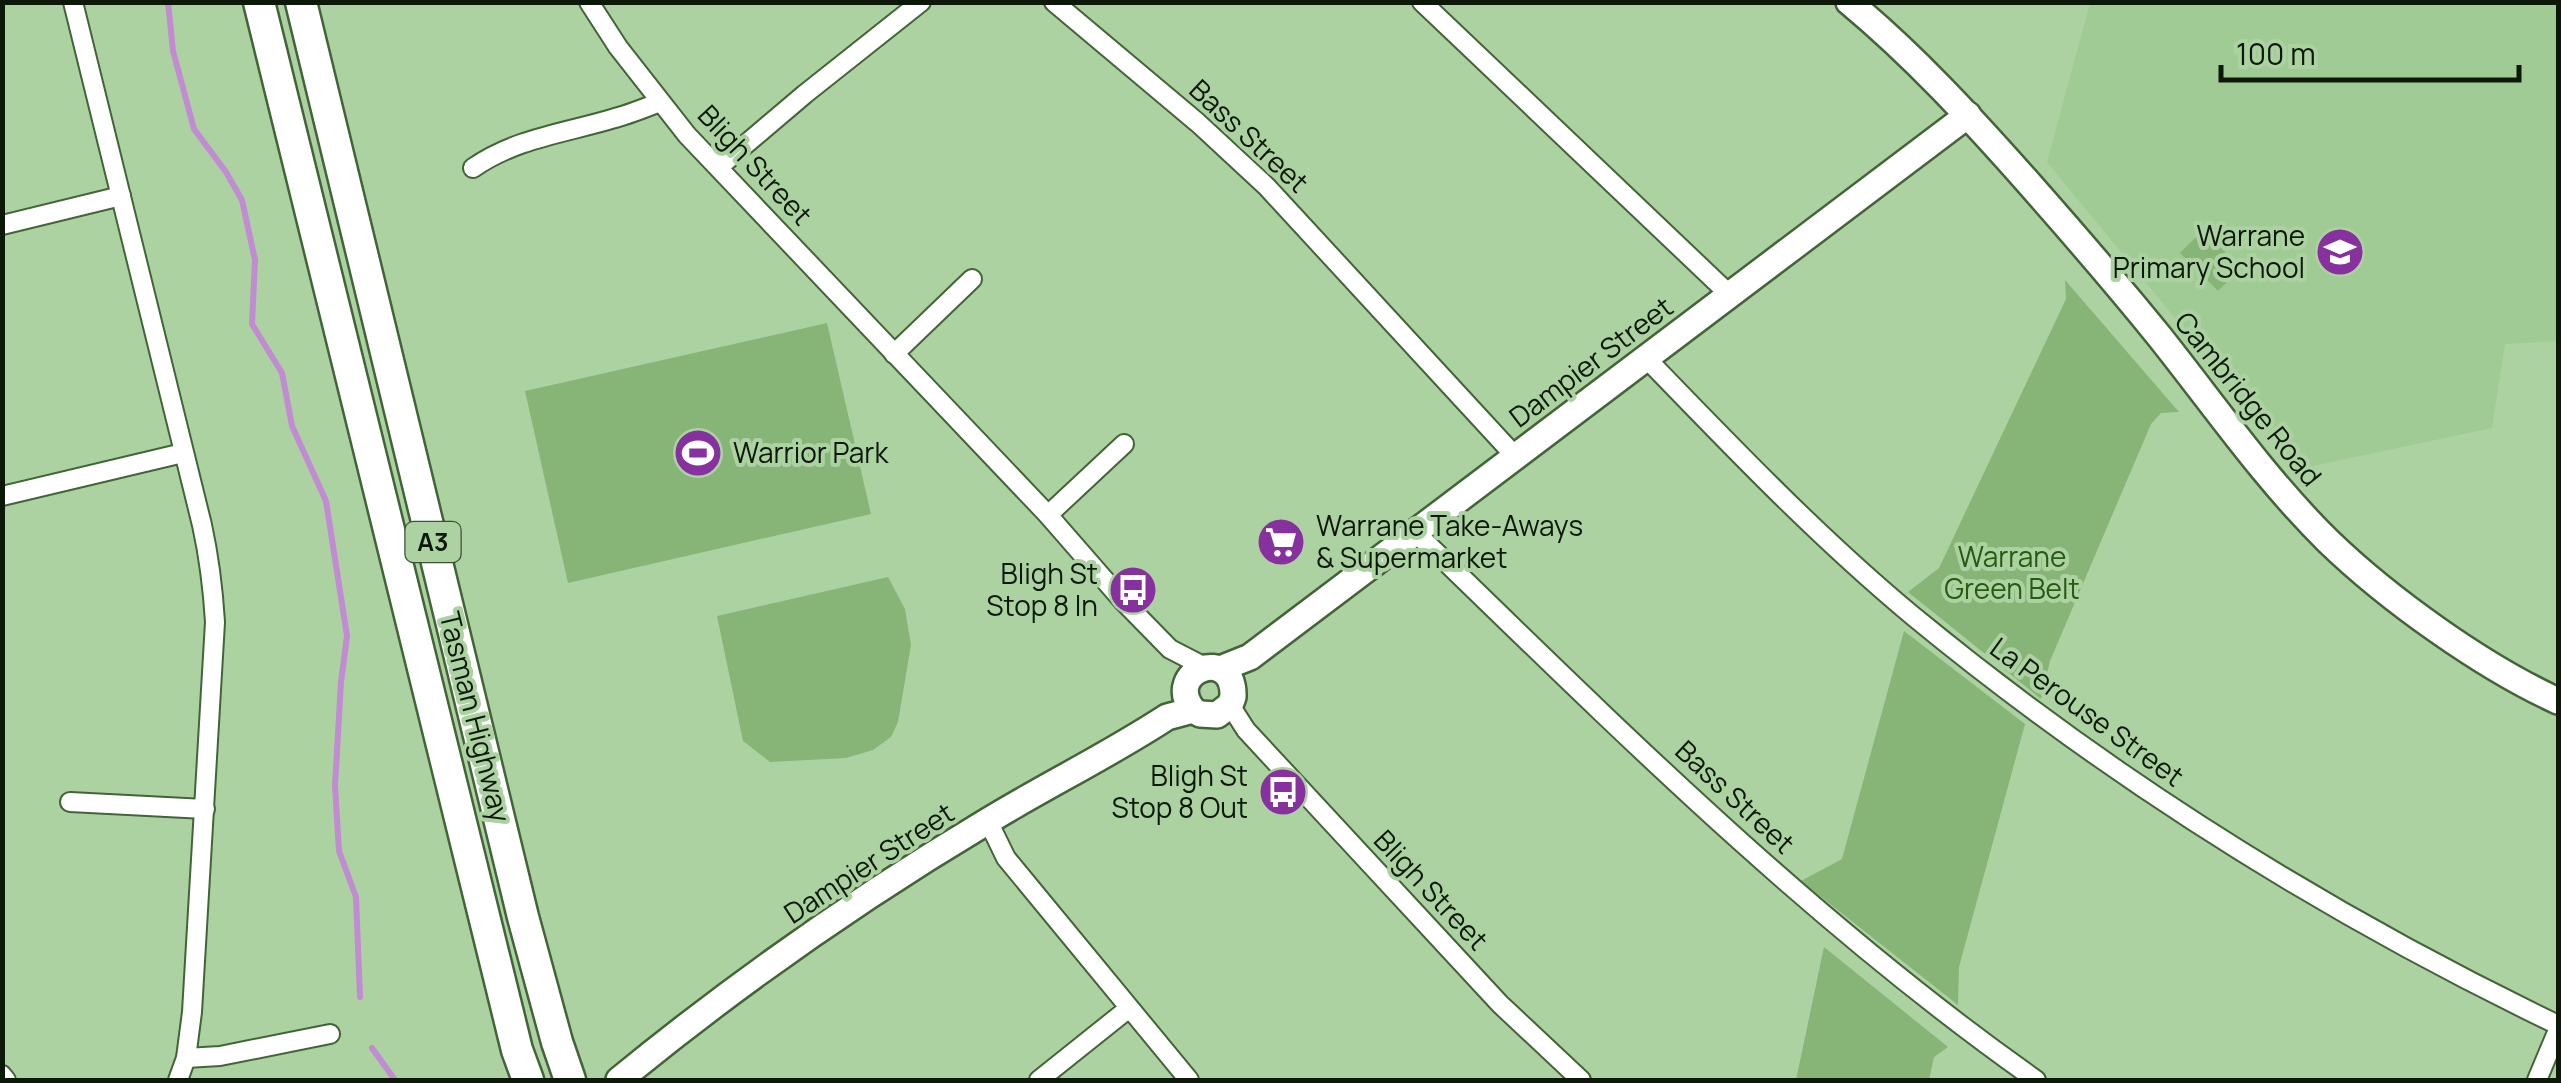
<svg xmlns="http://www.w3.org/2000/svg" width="2561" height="1083" font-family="Manrope,sans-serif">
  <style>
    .built { fill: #a1cb94 }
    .green { fill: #86b577 }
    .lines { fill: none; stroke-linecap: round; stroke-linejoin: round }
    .stream { stroke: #c18cd1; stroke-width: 6 }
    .street-casing { stroke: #436438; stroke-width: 22 }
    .secondary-casing { stroke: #436438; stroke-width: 30 }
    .highway-casing { stroke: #436438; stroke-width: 35 }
    .street { stroke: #fff; stroke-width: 18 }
    .secondary { stroke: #fff; stroke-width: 25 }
    .highway { stroke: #fff; stroke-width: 30 }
    .labels { text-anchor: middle; stroke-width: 8; stroke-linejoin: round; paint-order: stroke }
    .shield { fill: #add2a2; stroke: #3c5036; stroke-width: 2.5 }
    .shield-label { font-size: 25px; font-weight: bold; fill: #0c1908 }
    .street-label { font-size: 28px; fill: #0c1908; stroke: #add2a2 }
    .poi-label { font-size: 28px; fill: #0c1908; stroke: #add2a2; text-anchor: end }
    .park-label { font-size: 28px; fill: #275a12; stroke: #add2a2 }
  </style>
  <rect width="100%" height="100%" fill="#add2a2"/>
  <polygon class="built" points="2090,3 2558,3 2558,341 2505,344 2492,428 2299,469 2047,162"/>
  <g class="green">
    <polygon points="2203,230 2241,268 2218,291 2180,253"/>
    <polygon points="2065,280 2179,412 2161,413 2151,424 2050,661 2041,699 1908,592 1939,568 2066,299"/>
    <polygon points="827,323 871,514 568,583 525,391"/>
    <polygon points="888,577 905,609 911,645 898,722 891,737 873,750 846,758 770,762 743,741 717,616"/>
    <polygon points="1904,631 2025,724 1959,967 1958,1005 1801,881 1842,859"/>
    <polygon points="1824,947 1948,1047 1934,1057 1929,1080 1796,1080"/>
  </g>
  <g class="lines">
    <g class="stream">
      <polyline points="168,2 173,51 194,129 226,172 242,200 255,260 252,324 282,373 292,426 326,501 347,636 341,682 335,786 339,851 356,897 360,997"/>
      <polyline points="372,1048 395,1080"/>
    </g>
    <g class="street-casing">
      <g id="street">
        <path d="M 73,2 L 202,525 C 209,557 213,589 215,622 L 192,1012 L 186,1058 L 178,1080"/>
        <polyline points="589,2 618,47 687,135 1048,515 1123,601 1170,649 1205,667"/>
        <polyline points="1054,2 1198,123 1267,187 1515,456"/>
        <polyline points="1422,2 1730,295"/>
        <polyline points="719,167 805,94 921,2"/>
        <path d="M 473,168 C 516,138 566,133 615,118 C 630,114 645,108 660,102"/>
        <polyline points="2,225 121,196"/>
        <polyline points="894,354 972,279"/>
        <path d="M 1646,358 C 1732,447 1818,537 1913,616 C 2111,779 2327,914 2558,1025"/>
        <polyline points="2,496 183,453"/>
        <polyline points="1048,515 1124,444"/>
        <path d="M 1415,532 C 1613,724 1810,921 2036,1080"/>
        <polyline points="1230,705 1246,730 1500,1004 1581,1080"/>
        <polyline points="70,802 205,809"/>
        <polyline points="988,821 1006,858 1189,1080"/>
        <polyline points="186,1058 220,1056 330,1034"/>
        <polyline points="2,1075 6,1080"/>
        <polyline points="1039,1080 1128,1009"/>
        <polyline points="2537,1080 2558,1030"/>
      </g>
    </g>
    <g class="secondary-casing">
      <g id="secondary">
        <path d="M 1849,2 C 1914,56 1970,117 2026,180 C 2071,231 2116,283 2159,336 C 2214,405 2265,479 2328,541 C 2388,599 2483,667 2558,701"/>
        <polyline points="1220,669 1250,657 1968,115"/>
        <path d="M 619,1080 C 735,985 859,898 988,821 C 1047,785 1109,755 1167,717 L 1193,710 L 1200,714 L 1217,715 L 1230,705 L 1233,697 C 1235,644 1162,671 1193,710"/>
      </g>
    </g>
    <g class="highway-casing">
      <g id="highway">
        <polyline points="259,2 504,997 517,1050 528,1080"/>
        <polyline points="301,2 523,917 557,1042 570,1080"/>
      </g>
    </g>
    <use href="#street" class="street"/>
    <use href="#secondary" class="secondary"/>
    <use href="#highway" class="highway"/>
  </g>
  <defs>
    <g id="school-disc" transform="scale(2.5)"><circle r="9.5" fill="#87319f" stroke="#add2a2"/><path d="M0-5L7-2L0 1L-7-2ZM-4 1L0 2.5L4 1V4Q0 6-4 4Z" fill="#fff"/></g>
    <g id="stadium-disc" transform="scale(2.5)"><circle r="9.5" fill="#87319f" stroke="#add2a2"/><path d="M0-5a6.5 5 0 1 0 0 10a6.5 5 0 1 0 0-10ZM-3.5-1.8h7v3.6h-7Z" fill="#fff"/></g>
    <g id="supermarket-disc" transform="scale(2.5)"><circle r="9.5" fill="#87319f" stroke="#add2a2"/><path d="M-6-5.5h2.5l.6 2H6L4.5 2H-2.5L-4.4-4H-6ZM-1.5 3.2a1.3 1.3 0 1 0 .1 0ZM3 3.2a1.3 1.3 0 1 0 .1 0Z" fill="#fff"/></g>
    <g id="bus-disc" transform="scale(2.5)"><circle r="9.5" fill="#87319f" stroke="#add2a2"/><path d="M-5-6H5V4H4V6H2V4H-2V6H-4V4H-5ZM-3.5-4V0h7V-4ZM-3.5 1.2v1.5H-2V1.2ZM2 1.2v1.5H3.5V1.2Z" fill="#fff"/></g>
  </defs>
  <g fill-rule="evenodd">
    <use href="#school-disc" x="2340" y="252"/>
    <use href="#stadium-disc" x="698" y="453"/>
    <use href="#supermarket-disc" x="1281" y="542"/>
    <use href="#bus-disc" x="1133" y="590"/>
    <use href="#bus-disc" x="1283" y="792"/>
  </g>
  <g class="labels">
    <rect class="shield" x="405.5" y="522" width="55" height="40" rx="8"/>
    <g class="shield-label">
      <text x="433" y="551">A3</text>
    </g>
    <g class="street-label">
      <text transform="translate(1249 136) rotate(43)" y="10">Bass Street</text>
      <text transform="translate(755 165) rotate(47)" y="10">Bligh Street</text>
      <text transform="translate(1591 362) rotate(-37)" y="10">Dampier Street</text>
      <text transform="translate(2248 399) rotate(51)" y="10">Cambridge Road</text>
      <text transform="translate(2087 712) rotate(36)" y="10">La Perouse Street</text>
      <text transform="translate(475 717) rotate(76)" y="10">Tasman Highway</text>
      <text transform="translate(1735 797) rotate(43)" y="10">Bass Street</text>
      <text transform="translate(869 863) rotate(-33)" y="10">Dampier Street</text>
      <text transform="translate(1431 890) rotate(47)" y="10">Bligh Street</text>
    </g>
    <g class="poi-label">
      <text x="2305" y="246">Warrane<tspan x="2305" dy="32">Primary School</tspan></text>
      <text x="733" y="463" text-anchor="start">Warrior Park</text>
      <text x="1316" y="536" text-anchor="start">Warrane Take-Aways<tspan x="1316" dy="32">&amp; Supermarket</tspan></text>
      <text x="1098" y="584">Bligh St<tspan x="1098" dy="32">Stop 8 In</tspan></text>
      <text x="1248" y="786">Bligh St<tspan x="1248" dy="32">Stop 8 Out</tspan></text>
    </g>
    <g class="park-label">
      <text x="2012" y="567">Warrane<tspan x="2012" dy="32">Green Belt</tspan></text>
    </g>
  </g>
  <rect width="2561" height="1083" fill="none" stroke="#0c1908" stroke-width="10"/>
  <path d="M2221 65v15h298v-15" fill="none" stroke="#0c1908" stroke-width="5"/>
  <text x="2236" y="65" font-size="30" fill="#0c1908" stroke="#add2a2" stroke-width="8" paint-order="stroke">100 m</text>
</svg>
